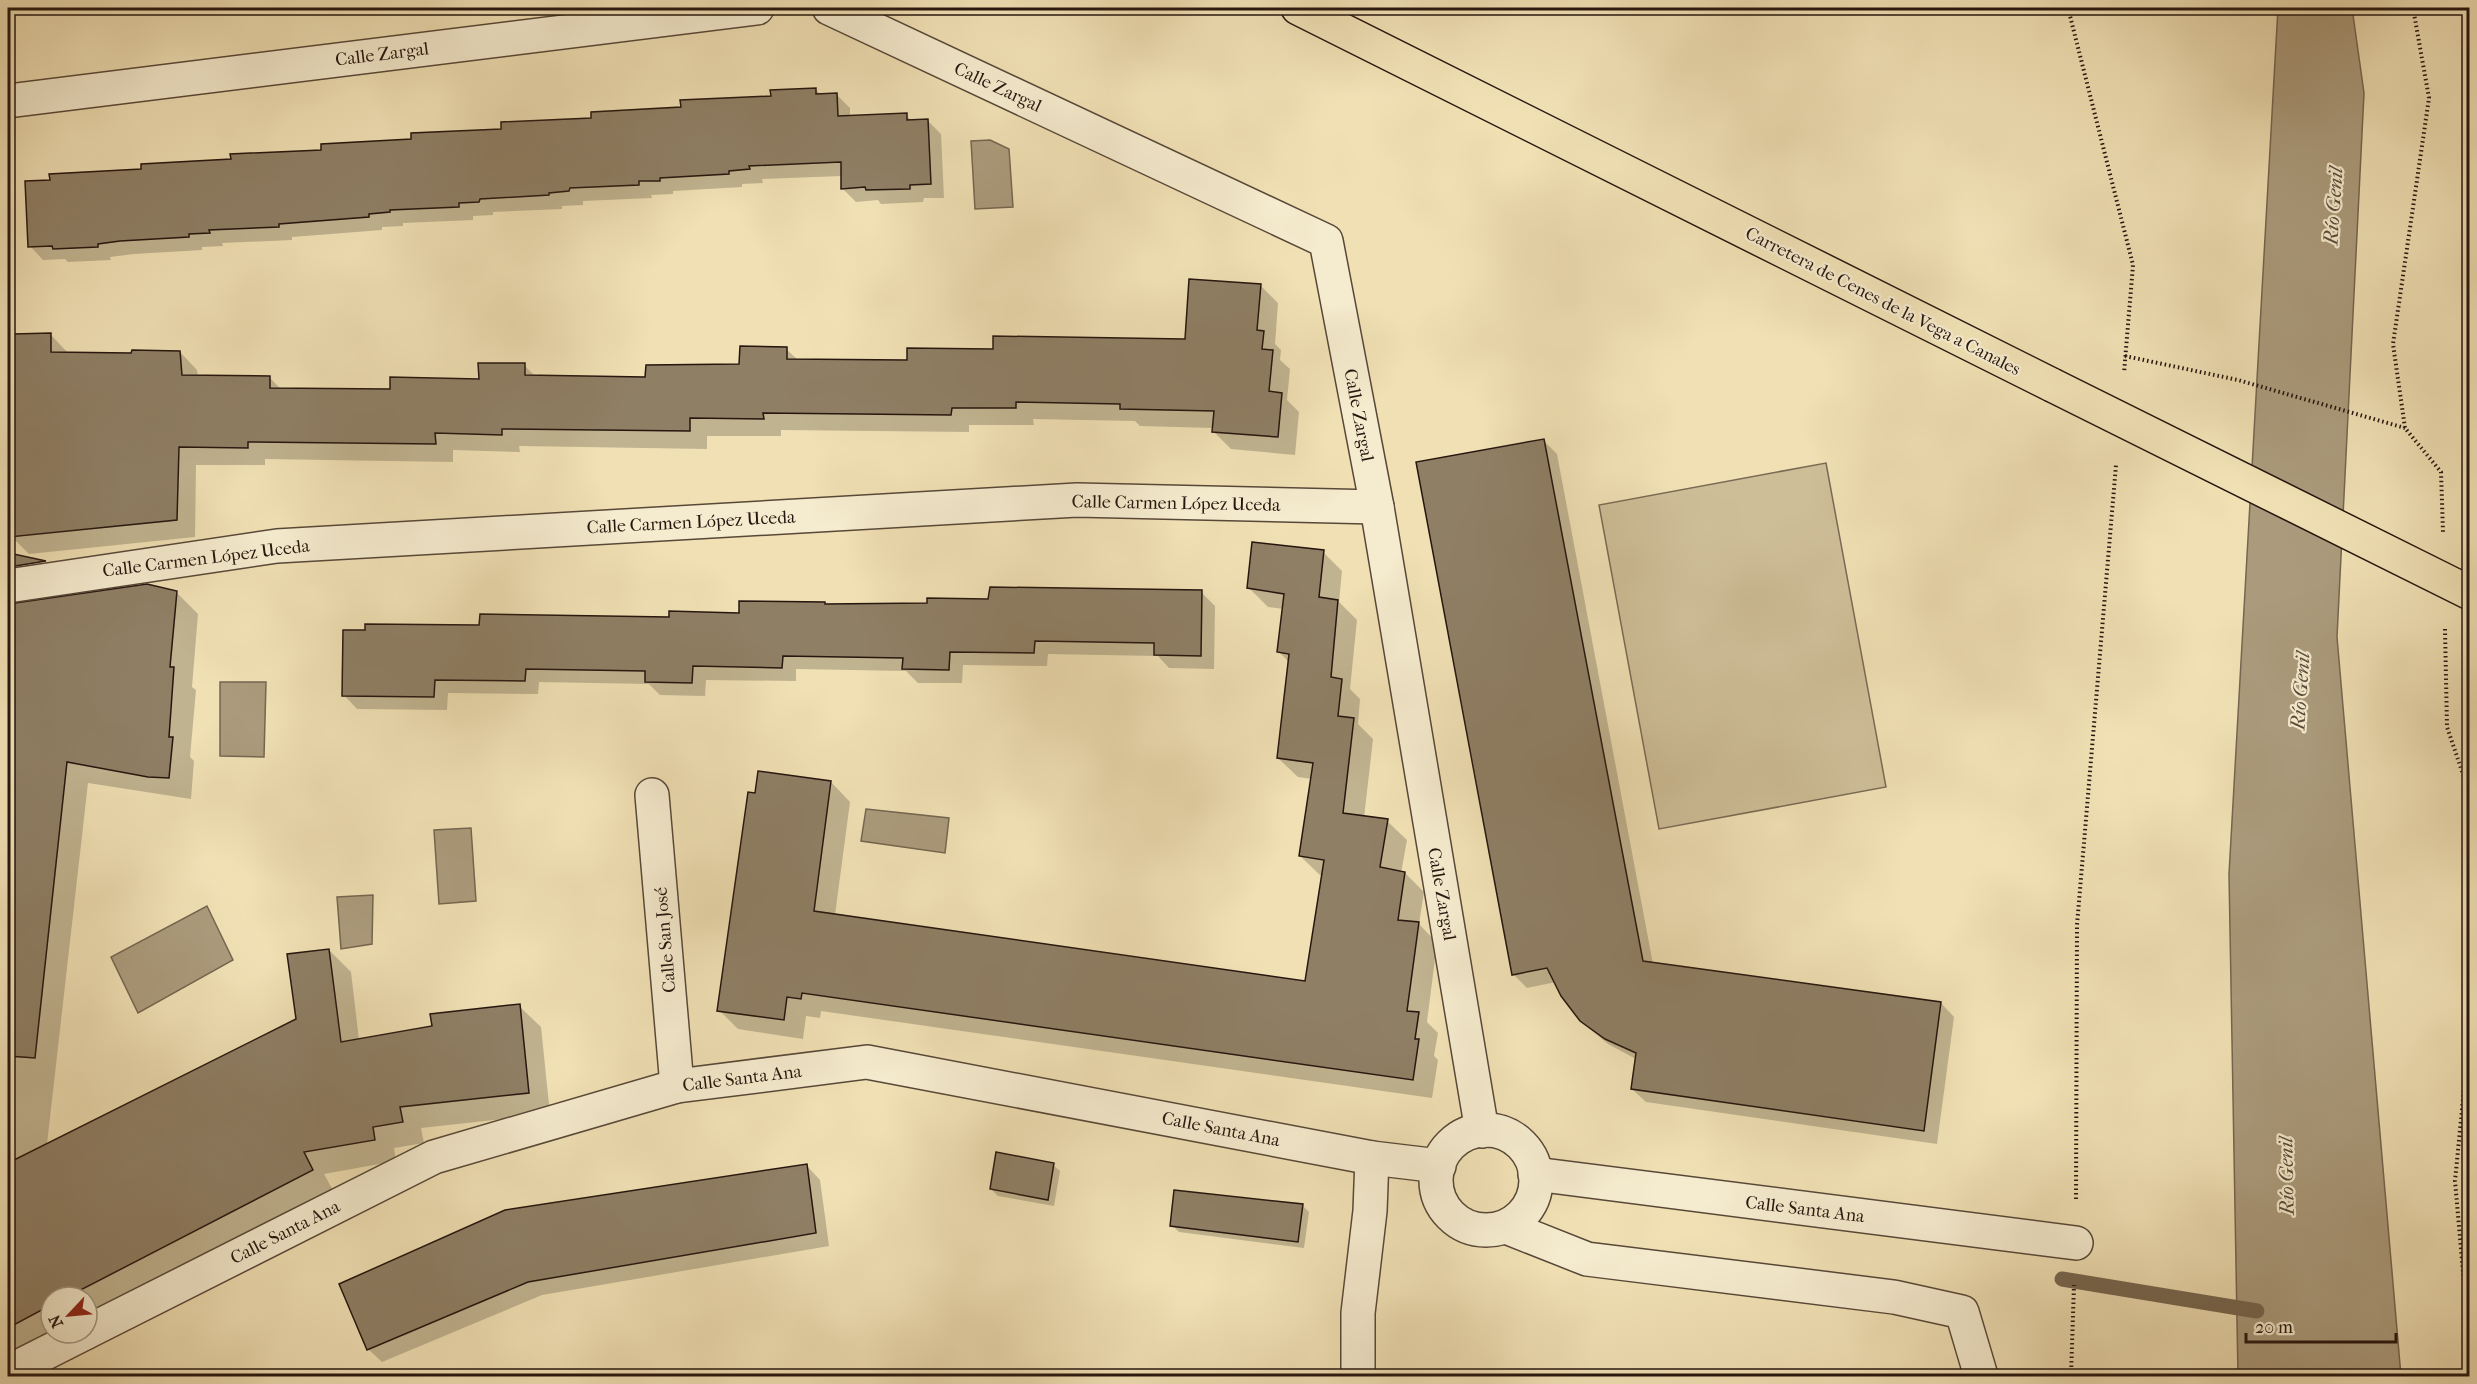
<svg xmlns="http://www.w3.org/2000/svg" width="2477" height="1384" font-family="'IM FELL French Canon',serif">
  <style>
    .green { fill: #cebe98; stroke: #7a6a54; stroke-width: 1.5 }
    .water { fill: #ab9b7c; stroke: #766650; stroke-width: 1.5 }
    .shadow { fill: #0003 }
    .lines { fill: none; stroke-linecap: round; stroke-linejoin: round }
    .stream { stroke: #766650; stroke-width: 15 }
    .building { fill: #8f7f65; stroke: #26160f; stroke-width: 1.5 }
    .minor-casing { stroke: #584838; stroke-width: 36 }
    .major-casing { stroke: #26160f; stroke-width: 36 }
    .path { stroke: #26160f; stroke-width: 4; stroke-dasharray: 1.5 3; stroke-linecap: butt }
    .minor { stroke: #f5ebce; stroke-width: 33 }
    .major { stroke: #f0e0b4; stroke-width: 33 }
    .major-bridge-casing { stroke: #26160f; stroke-width: 36; stroke-linecap: butt }
    .major-bridge { stroke: #f0e0b4; stroke-width: 33 }
    .labels { text-anchor: middle; stroke-width: 4.5; stroke-linejoin: round; paint-order: stroke }
    .street-label { font-size: 18px; fill: #26160f; stroke: #f5ebce }
    .water-label { font-size: 20px; font-style: italic; fill: #5b4b3b; stroke: #f5ebce }
  </style>
  <rect width="100%" height="100%" fill="#f0e0b4"/>
  <filter id="stains"><feTurbulence type="fractalNoise" baseFrequency=".00333" numOctaves="4"/><feColorMatrix values="0 0 0 0 .2 0 0 0 0 .09 0 0 0 0 .02 0 0 0 .5 -.17"/></filter>
  <radialGradient id="worn" r=".72"><stop offset=".6" stop-color="#630" stop-opacity="0"/><stop offset="1" stop-color="#630" stop-opacity=".3"/></radialGradient>
  <polygon class="green" points="1826,463 1886,787 1659,829 1599,505"/>
  <g class="water">
    <polygon points="2278,8 2352,8 2364,93 2337,637 2401,1376 2238,1376 2229,874"/>
    <polygon points="990,140 1009,149 1013,207 975,209 971,141"/>
    <polygon points="220,682 266,682 264,757 220,756"/>
    <polygon points="866,809 949,818 945,853 861,841"/>
    <polygon points="471,828 476,901 439,904 434,830"/>
    <polygon points="373,895 372,944 341,949 337,897"/>
    <polygon points="207,906 233,960 138,1013 111,957"/>
  </g>
  <g class="shadow">
    <polygon points="815,89 821,95 836,94 850,108 850,117 906,115 912,121 927,120 941,134 944,198 924,198 923,202 881,204 878,200 856,202 842,188 842,176 762,179 763,183 742,184 742,187 673,191 673,194 651,195 652,198 583,201 583,205 562,206 562,209 493,212 493,215 473,216 473,220 403,223 403,226 382,227 382,230 292,237 292,240 222,243 223,246 202,247 202,250 134,254 110,257 111,260 68,262 65,259 43,260 30,246 143,170 322,152 593,119 772,98"/>
    <polygon points="1260,285 1278,303 1275,344 1281,350 1280,360 1290,369 1287,400 1299,412 1295,455 1231,449 1213,431 1214,428 1140,426 1135,421 1033,419 1034,425 969,425 969,432 781,430 781,436 707,436 707,449 519,446 520,452 453,450 453,462 265,459 265,465 196,465 195,537 29,554 11,536 51,335 69,354 180,352 197,370 198,377 269,377 281,389 392,391 481,381 524,365 536,377 646,378 741,365 786,349 798,360 908,361 994,351 1186,340"/>
    <polygon points="1543,440 1557,454 1653,964 1941,1003 1954,1017 1937,1144 1646,1102 1632,1089 1636,1059 1608,1044 1590,1029 1576,1015 1556,982 1527,988 1513,974"/>
    <polygon points="1323,552 1342,571 1339,602 1357,620 1350,689 1360,699 1358,724 1373,739 1364,818 1387,821 1407,840 1401,873 1405,873 1424,892 1419,924 1437,943 1427,1022 1438,1033 1434,1056 1438,1060 1432,1098 821,1011 820,1018 806,1016 803,1039 738,1029 719,1010 757,795 831,782 850,802 835,915 1306,983 1323,876 1320,875 1300,856 1312,779 1298,777 1278,758 1290,663 1279,652 1284,609 1268,607 1249,588"/>
    <polygon points="147,586 176,592 198,614 192,687 196,690 190,757 194,761 191,799 88,783 47,1144 298,1020 329,950 351,972 359,1040 433,1027 519,1006 541,1027 550,1114 421,1128 424,1143 394,1148 396,1161 324,1174 334,1192 87,1320 87,1297 51,1297 51,1333 8,1358 8,607"/>
    <polygon points="1201,592 1215,606 1214,669 1169,668 1158,656 1048,654 1047,666 963,665 962,683 918,683 906,671 796,669 796,681 706,680 705,696 660,695 649,684 539,682 538,694 448,693 447,710 357,709 344,695 481,626 740,614 827,606 928,605"/>
    <polygon points="1053,1165 1060,1171 1054,1206 998,1196 991,1189"/>
    <polygon points="807,1166 820,1180 829,1246 542,1295 382,1362 368,1349 505,1211"/>
    <polygon points="1302,1205 1309,1212 1304,1248 1179,1232 1172,1225"/>
  </g>
  <g class="lines">
    <polyline class="stream" points="2062,1279 2257,1311"/>
  </g>
  <g class="building">
    <polygon points="816,88 816,94 837,93 838,116 907,113 907,120 928,119 931,184 910,185 910,189 866,190 865,187 841,189 841,162 749,166 750,169 729,171 729,174 660,178 660,181 639,181 639,185 570,188 569,191 549,193 549,195 480,199 479,202 459,203 459,207 390,210 390,212 369,214 369,217 279,224 279,227 209,230 210,233 189,234 189,237 120,241 98,244 98,247 53,249 52,246 28,247 25,181 50,180 49,174 141,169 141,164 231,159 230,154 321,150 321,144 411,139 411,133 501,129 501,122 591,118 591,112 681,107 680,100 771,96 770,90"/>
    <polygon points="1189,279 1261,284 1257,330 1264,331 1262,349 1273,350 1269,391 1282,393 1278,437 1212,432 1214,411 1120,409 1120,404 1016,402 1016,408 952,408 951,415 763,413 764,419 690,418 690,431 502,429 502,435 435,433 436,444 248,442 248,448 179,447 177,520 9,537 13,334 51,333 51,352 131,353 132,350 180,351 182,375 270,376 270,388 390,389 390,377 479,379 478,363 525,363 525,375 645,377 646,365 739,364 740,346 787,347 787,359 907,360 907,348 993,349 993,336 1185,339"/>
    <polygon points="1544,439 1643,961 1941,1002 1924,1131 1631,1089 1636,1053 1605,1039 1580,1021 1561,996 1547,968 1512,975 1416,462"/>
    <polygon points="1252,542 1324,550 1319,597 1338,600 1331,677 1342,679 1338,716 1354,718 1343,813 1388,819 1380,867 1405,872 1398,920 1419,922 1407,1011 1419,1012 1415,1039 1419,1039 1413,1080 802,993 801,999 787,997 784,1020 717,1011 748,792 755,793 758,771 831,781 814,911 1305,981 1324,860 1299,856 1313,763 1277,758 1289,654 1277,652 1284,594 1247,588"/>
    <polygon points="9,553 46,561 9,567"/>
    <polygon points="147,584 177,591 170,667 174,667 169,737 173,737 169,778 148,777 67,762 35,1058 8,1056 8,604"/>
    <polygon points="990,587 1202,590 1201,656 1154,655 1154,643 1035,641 1034,653 950,652 949,670 902,669 903,658 783,656 782,668 693,666 692,683 645,682 645,671 526,669 525,681 435,680 434,697 342,696 343,630 365,630 365,624 479,625 480,614 669,617 669,611 739,613 739,601 825,602 825,604 927,603 927,598 988,599"/>
    <polygon points="329,949 341,1042 432,1026 430,1014 520,1004 529,1093 400,1107 403,1122 373,1127 375,1140 304,1152 313,1170 67,1297 51,1297 51,1305 8,1328 8,1163 296,1019 287,954"/>
    <polygon points="996,1152 1054,1163 1048,1200 990,1189"/>
    <polygon points="807,1164 816,1233 528,1282 367,1350 339,1284 505,1210"/>
    <polygon points="1174,1190 1303,1204 1298,1242 1170,1226"/>
  </g>
  <g class="lines">
    <g class="minor-casing">
      <g id="minor">
        <polyline points="829,8 1326,241 1377,507 1482,1131"/>
        <polyline points="8,101 757,8"/>
        <polyline points="8,586 277,546 1077,500 1377,507"/>
        <polyline points="652,795 677,1086"/>
        <circle cx="1486" cy="1180" r="50"/>
        <polyline points="1535,1174 2076,1243"/>
        <polyline points="1506,1227 1587,1259 1894,1297 1962,1312 1981,1376"/>
        <polyline points="87,1332 434,1157 677,1086 867,1062 1372,1158 1439,1166"/>
        <polyline points="8,1372 85,1333"/>
        <polyline points="1358,1376 1358,1313 1370,1211 1372,1158"/>
      </g>
    </g>
    <g class="major-casing">
      <polyline id="major" points="1298,8 2052,385"/>
    </g>
    <g class="path">
      <polyline points="2068,8 2133,265 2124,373"/>
      <polyline points="2413,8 2429,98 2393,344 2405,428 2441,472 2443,532"/>
      <polyline points="2125,356 2238,380 2405,428"/>
      <polyline points="2445,629 2447,727 2470,795"/>
      <polyline points="2470,1028 2455,1181 2470,1351"/>
      <polyline points="2076,1199 2077,925 2116,465"/>
      <polyline points="2071,1376 2074,1285"/>
    </g>
    <use href="#minor" class="minor"/>
    <use href="#major" class="major"/>
    <g class="major-bridge-casing">
      <polyline id="major-bridge" points="2052,385 2470,593"/>
    </g>
    <use href="#major-bridge" class="major-bridge"/>
  </g>
  <g class="labels">
    <g class="street-label">
      <text transform="translate(382 54) rotate(-7)" y="6">Calle Zargal</text>
      <text transform="translate(998 87) rotate(25)" y="6">Calle Zargal</text>
      <text transform="translate(1883 301) rotate(27)" y="6">Carretera de Cenes de la Vega a Canales</text>
      <text transform="translate(1359 415) rotate(79)" y="6">Calle Zargal</text>
      <text transform="translate(1176 503) rotate(1)" y="6">Calle Carmen López Uceda</text>
      <text transform="translate(691 522) rotate(-3)" y="6">Calle Carmen López Uceda</text>
      <text transform="translate(206 558) rotate(-7)" y="6">Calle Carmen López Uceda</text>
      <text transform="translate(1442 894) rotate(80)" y="6">Calle Zargal</text>
      <text transform="translate(665 940) rotate(-95)" y="6">Calle San José</text>
      <text transform="translate(742 1078) rotate(-7)" y="6">Calle Santa Ana</text>
      <text transform="translate(1221 1129) rotate(11)" y="6">Calle Santa Ana</text>
      <text transform="translate(1805 1209) rotate(7)" y="6">Calle Santa Ana</text>
      <text transform="translate(285 1232) rotate(-27)" y="6">Calle Santa Ana</text>
    </g>
    <g class="water-label">
      <text transform="translate(2333 206) rotate(-86)" y="7">Río Genil</text>
      <text transform="translate(2300 691) rotate(-86)" y="7">Río Genil</text>
      <text transform="translate(2286 1176) rotate(-91)" y="7">Río Genil</text>
    </g>
  </g>
  <rect width="2477" height="1384" fill="none" stroke="#f0e0b4" stroke-width="30"/>
  <rect x="9" y="9" width="2459" height="1366" fill="none" stroke="#26160f" stroke-width="3"/>
  <rect x="15" y="15" width="2447" height="1354" fill="none" stroke="#26160f" stroke-width="1.5"/>
  <g transform="translate(69 1315) rotate(244)"><circle r="28" fill="#f5ebce" stroke="#a29682" stroke-width="1.5"/>
  <path d="M0-4.5L10 22L0 15L-10 22Z" fill="#8f2418"/>
  <text y="-9" font-size="16" font-weight="bold" text-anchor="middle" fill="#26160f">N</text>
  </g>
  <path d="M2246 1333v9h150v-9" fill="none" stroke="#26160f" stroke-width="3"/>
  <text x="2255" y="1333" font-size="18" fill="#26160f" stroke="#f5ebce" stroke-width="4.5" paint-order="stroke">20 m</text>
  <rect width="100%" height="100%" filter="url(#stains)"/>
  <rect width="100%" height="100%" fill="url(#worn)"/>
</svg>
